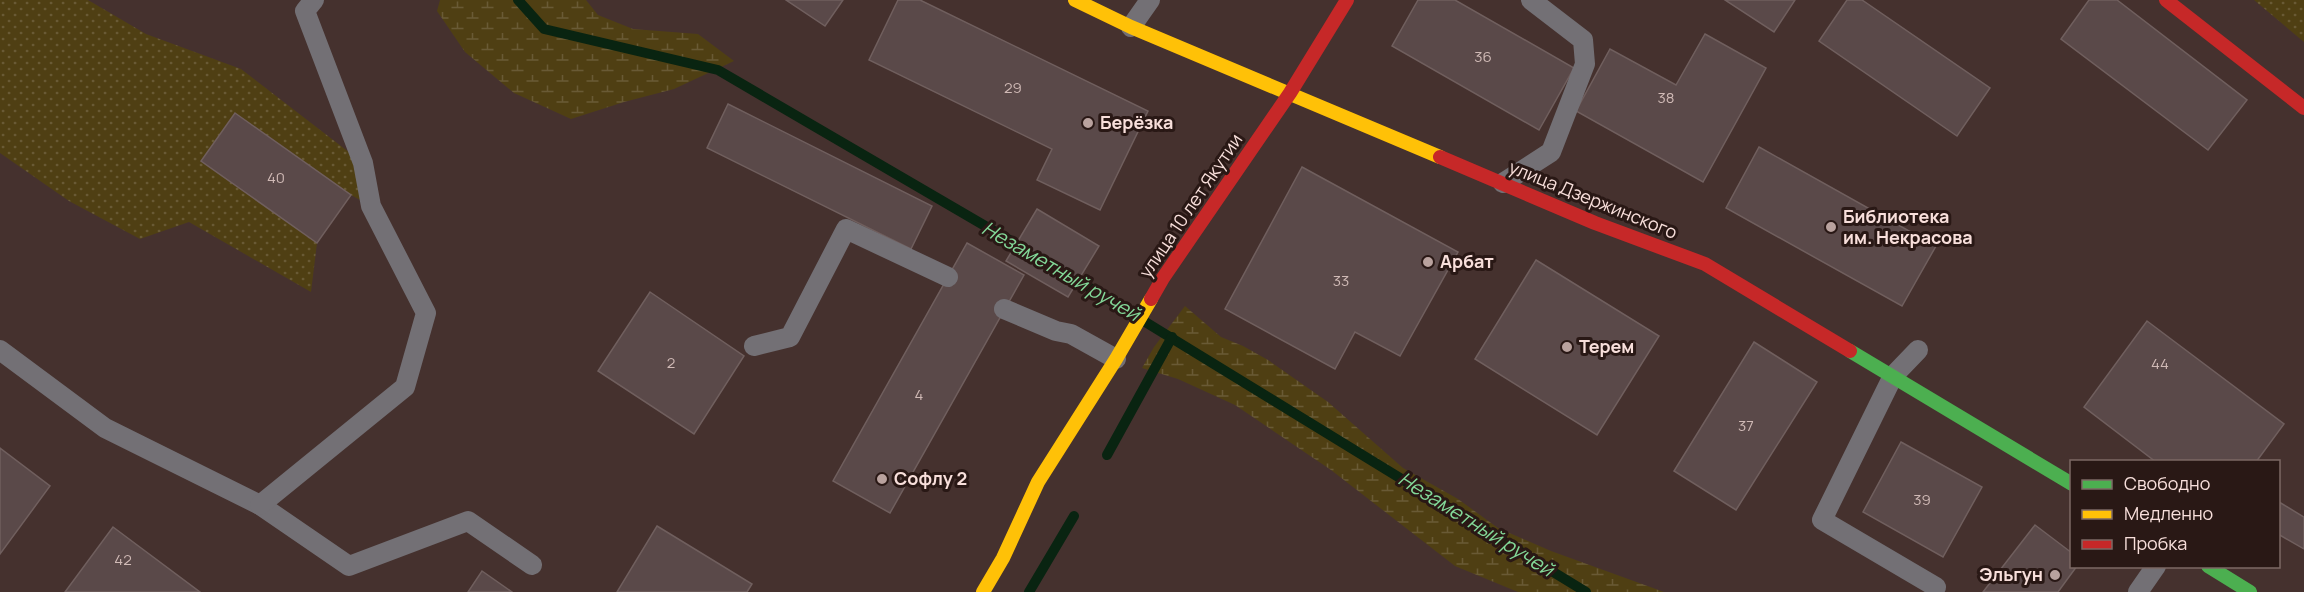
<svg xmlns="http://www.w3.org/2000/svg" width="2304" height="592" font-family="Manrope,sans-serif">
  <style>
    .grass { fill: url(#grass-dots) }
    .wetland { fill: url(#wetland-marsh) }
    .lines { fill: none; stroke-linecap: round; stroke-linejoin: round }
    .stream { stroke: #092411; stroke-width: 10 }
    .building { fill: #5a4949; stroke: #705f5e; stroke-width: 1.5 }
    .lane { stroke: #737075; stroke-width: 20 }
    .fast { stroke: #4caf50; stroke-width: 14 }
    .slow { stroke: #ffc107; stroke-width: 14 }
    .jam { stroke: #c62828; stroke-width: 14 }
    .poi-dot { fill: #b9a29e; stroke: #291815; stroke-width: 2 }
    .labels { text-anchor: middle; stroke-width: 6; stroke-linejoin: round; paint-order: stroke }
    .number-label { font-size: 15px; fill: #d0bab6 }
    .poi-label { font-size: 18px; font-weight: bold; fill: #f8dfdb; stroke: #291815; text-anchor: start }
    .street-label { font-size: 18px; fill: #f8dfdb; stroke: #291815 }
    .water-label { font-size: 20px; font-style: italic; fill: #83d898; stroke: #291815 }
  </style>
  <defs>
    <pattern id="grass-dots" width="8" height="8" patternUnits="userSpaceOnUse" patternTransform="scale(1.5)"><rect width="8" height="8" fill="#4f3f13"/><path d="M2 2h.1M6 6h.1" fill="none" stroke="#695a35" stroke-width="1.8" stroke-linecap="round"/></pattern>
    <pattern id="wetland-marsh" width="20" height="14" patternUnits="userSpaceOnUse" patternTransform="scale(1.5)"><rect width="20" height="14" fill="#4f3f13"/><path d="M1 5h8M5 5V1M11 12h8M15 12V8" fill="none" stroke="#695a35"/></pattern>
  </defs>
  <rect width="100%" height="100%" fill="#45312e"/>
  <g class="grass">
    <polygon points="0,0 88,0 146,34 241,69 363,163 371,206 351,195 235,113 201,161 317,243 311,292 189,222 140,239 69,201 0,153"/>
    <polygon points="2254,0 2304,0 2304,42"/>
  </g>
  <g class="wetland">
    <polygon points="440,0 586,0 598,15 633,29 698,34 734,61 674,89 624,102 571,119 514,93 465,52 437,11"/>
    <polygon points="1185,306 1221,337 1243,346 1268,360 1328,402 1403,468 1458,499 1498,528 1551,551 1664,592 1518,592 1455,566 1331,470 1235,405 1178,379 1142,368 1154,347"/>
  </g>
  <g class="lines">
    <g class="stream">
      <polyline points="518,0 544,29 718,70 1028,251"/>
      <polyline points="1067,274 1586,592"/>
      <polyline points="1107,455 1172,337"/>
      <polyline points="1029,592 1074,516"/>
    </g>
  </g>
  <g class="building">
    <polygon points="786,0 843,0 825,26"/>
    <polygon points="898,0 920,0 1148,111 1100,210 1037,180 1052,149 869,60"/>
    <polygon points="1418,0 1455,0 1574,68 1539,130 1392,46"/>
    <polygon points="1725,0 1795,0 1774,32"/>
    <polygon points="1847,0 1862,0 1990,88 1957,136 1819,41"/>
    <polygon points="2089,0 2117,0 2247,100 2208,150 2061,39"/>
    <polygon points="1705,34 1766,68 1703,182 1576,111 1610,49 1676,85"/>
    <polygon points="728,104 932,206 911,249 707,148"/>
    <polygon points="235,113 351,195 317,243 201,161"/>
    <polygon points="1759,147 1936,246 1902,306 1726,208"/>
    <polygon points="1302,167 1458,252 1400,356 1355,332 1335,369 1225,309"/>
    <polygon points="1037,209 1099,246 1068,297 1006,261"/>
    <polygon points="967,243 1024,275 890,513 833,481"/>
    <polygon points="1536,260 1659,336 1597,435 1475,359"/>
    <polygon points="650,292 744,356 694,434 598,371"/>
    <polygon points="2147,321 2284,424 2256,462 2156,462 2084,407"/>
    <polygon points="1754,342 1817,382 1736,510 1674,471"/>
    <polygon points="1901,442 1982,487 1943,557 1863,512"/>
    <polygon points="0,448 50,486 0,554"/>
    <polygon points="2279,502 2304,517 2304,549 2278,534"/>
    <polygon points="2035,525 2072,553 2072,566 2077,566 2058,592 1983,592"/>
    <polygon points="657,526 752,584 747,592 617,592"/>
    <polygon points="113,527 200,592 65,592"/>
    <polygon points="482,571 512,592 468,592"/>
  </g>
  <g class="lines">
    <g class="lane">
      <polyline points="1131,27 1150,0"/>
      <polyline points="1503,183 1551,152 1585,64 1583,40 1531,0"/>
      <polyline points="1004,309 1056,331 1071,334 1116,359"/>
      <polyline points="754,346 790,337 846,229 948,277"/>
      <polyline points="0,350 105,428 260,505 349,566 468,521 532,565"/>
      <polyline points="1918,350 1893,376 1822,520 1936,587"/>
      <polyline points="260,505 405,387 426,313 371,206 363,163 305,11 314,0"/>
      <polyline points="2138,592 2156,566"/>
    </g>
    <g class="fast">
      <polyline points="1850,351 2072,484"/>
      <polyline points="2208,566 2250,592"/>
    </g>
    <g class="slow">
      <polyline points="1075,0 1131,27 1440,157"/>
      <polyline points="983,592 1003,558 1038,482 1116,359 1151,299"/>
    </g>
    <g class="jam">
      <polyline points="2166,0 2304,108"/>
      <polyline points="1440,157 1595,223 1705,264 1850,351"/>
      <polyline points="1151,299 1163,278 1290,93 1347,0"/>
    </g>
  </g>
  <g class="poi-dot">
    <circle cx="1088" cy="123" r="6"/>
    <circle cx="1831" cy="227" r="6"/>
    <circle cx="1428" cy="262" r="6"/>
    <circle cx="1567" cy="347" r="6"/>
    <circle cx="882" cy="479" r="6"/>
    <circle cx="2055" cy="575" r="6"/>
  </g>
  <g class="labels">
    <g class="number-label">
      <text x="1483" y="62">36</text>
      <text x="1013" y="93">29</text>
      <text x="1666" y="103">38</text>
      <text x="276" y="183">40</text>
      <text x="1341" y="286">33</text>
      <text x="671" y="368">2</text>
      <text x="2160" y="369">44</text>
      <text x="919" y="400">4</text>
      <text x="1746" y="431">37</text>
      <text x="1922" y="505">39</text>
      <text x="123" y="565">42</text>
    </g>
    <g class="poi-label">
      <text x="1100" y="129">Берёзка</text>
      <text x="1843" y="223">Библиотека<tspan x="1843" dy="21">им. Некрасова</tspan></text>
      <text x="1440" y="268">Арбат</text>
      <text x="1579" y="353">Терем</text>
      <text x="894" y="485">Софлу 2</text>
      <text x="2043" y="581" text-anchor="end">Эльгун</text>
    </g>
    <g class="street-label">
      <text transform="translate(1593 200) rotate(22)" y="6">улица Дзержинского</text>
      <text transform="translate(1191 206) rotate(-56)" y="6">улица 10 лет Якутии</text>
    </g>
    <g class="water-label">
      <text transform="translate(1061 271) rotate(30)" y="7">Незаметный ручей</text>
      <text transform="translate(1476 524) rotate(32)" y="7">Незаметный ручей</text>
    </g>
  </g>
  <rect x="2070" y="460" width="210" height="108" fill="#291815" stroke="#7c6864" stroke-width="1.5"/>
  <rect x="2082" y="480" width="30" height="9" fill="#4caf50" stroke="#7c6864" stroke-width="1.5"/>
  <text x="2124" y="490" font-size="18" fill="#f8dfdb">Свободно</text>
  <rect x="2082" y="510" width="30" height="9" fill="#ffc107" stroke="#7c6864" stroke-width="1.5"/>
  <text x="2124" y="520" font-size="18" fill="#f8dfdb">Медленно</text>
  <rect x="2082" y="540" width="30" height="9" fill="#c62828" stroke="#7c6864" stroke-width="1.5"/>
  <text x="2124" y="550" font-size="18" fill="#f8dfdb">Пробка</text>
</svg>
